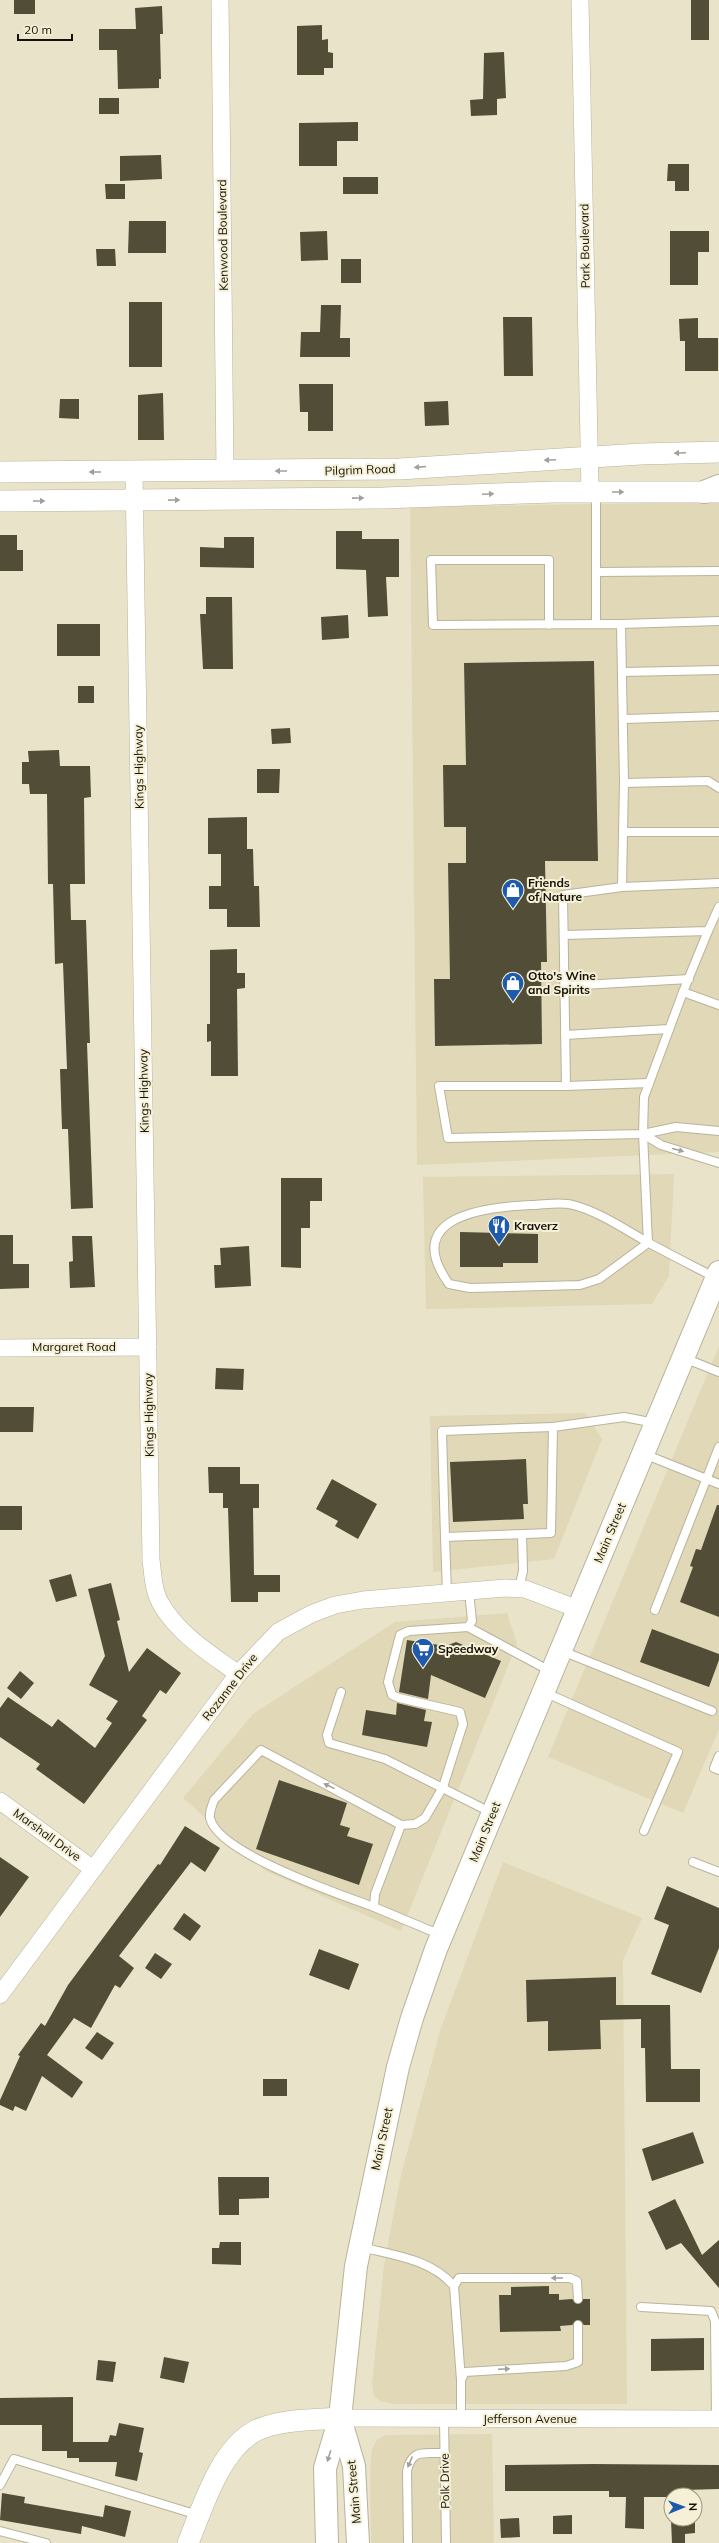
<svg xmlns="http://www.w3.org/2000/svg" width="719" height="2543" font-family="Mulish,sans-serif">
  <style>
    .built { fill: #e0d8b7 }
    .building { fill: #524d37 }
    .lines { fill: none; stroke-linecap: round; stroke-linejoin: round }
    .service-casing { stroke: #b9b39a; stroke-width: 10 }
    .minor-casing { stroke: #b9b39a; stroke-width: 18 }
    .tertiary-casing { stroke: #b9b39a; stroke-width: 22 }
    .secondary-casing { stroke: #b9b39a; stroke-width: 24 }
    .service { stroke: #fff; stroke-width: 8 }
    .minor { stroke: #fff; stroke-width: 17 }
    .tertiary { stroke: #fff; stroke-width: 21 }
    .secondary { stroke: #fff; stroke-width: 22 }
    .oneway { fill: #a1a09c }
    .labels { text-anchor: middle; stroke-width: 4; stroke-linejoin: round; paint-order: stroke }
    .street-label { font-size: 12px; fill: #131108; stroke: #f6f0d6 }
    .poi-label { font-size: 12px; font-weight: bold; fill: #131108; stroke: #f6f0d6; text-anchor: start }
  </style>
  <rect width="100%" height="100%" fill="#e9e3c9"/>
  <g class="built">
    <polygon points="719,502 719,1152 417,1165 410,507"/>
    <polygon points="674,1174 669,1276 652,1304 426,1309 423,1177"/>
    <polygon points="719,1346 719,1729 683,1813 548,1757"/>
    <polygon points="585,1413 602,1439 554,1559 433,1572 430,1416"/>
    <polygon points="507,1613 517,1644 401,1931 266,1871 183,1798 253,1714 395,1622"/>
    <polygon points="503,1862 642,1918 623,1960 627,2404 394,2404 380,2401 374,2396 372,2385 384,2265 401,2175 441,2028"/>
    <polygon points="492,2434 494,2543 371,2543 370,2474 372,2449 377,2440 385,2435"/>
  </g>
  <g class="building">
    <rect x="14" y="0" width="21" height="14"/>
    <rect x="691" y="0" width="18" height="40"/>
    <polygon points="162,6 163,34 160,34 161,79 159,79 159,88 118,89 117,50 99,50 99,29 136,29 135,8"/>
    <polygon points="322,25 322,40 328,39 328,52 333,53 333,68 324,68 324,75 297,75 297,26"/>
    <polygon points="504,52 506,98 497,99 497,115 471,116 470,100 483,99 484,53"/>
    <rect x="99" y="98" width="20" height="16"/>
    <polygon points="358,122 358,141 337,141 337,166 299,166 299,123"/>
    <polygon points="161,155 162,179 120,181 120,156"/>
    <polygon points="668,164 689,164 689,191 675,191 675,181 667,181"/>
    <rect x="343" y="177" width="35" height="17"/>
    <polygon points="105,184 125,184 125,199 106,199"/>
    <polygon points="129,221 166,221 166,253 128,253"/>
    <polygon points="327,231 328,260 301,261 300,232"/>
    <polygon points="670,231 709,231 709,252 698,252 698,285 670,285"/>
    <polygon points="96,249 115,249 116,266 97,266"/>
    <rect x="341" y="259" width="20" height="24"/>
    <rect x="129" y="302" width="33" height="65"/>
    <polygon points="321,305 341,305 340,338 350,338 350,357 300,357 301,332 320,332"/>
    <polygon points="503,317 532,317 533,376 504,376"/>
    <polygon points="698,318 698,338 718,338 718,371 685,371 685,341 680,341 679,319"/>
    <polygon points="299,384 333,384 333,431 308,431 308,412 300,412"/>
    <polygon points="163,393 164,440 138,440 138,395"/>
    <polygon points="60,399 79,399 79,419 59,418"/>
    <polygon points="448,401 449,425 425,426 424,402"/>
    <polygon points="336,531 362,531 362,539 399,539 399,577 386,577 388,616 368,617 366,570 336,569"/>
    <polygon points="0,535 17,535 17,550 23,550 23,571 0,571"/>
    <polygon points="224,537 254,537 254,568 200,567 200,547 224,548"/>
    <polygon points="206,597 232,597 233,669 203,669 200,614 206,614"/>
    <polygon points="348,615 349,638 322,640 321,617"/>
    <rect x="57" y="624" width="43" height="32"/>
    <polygon points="594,661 598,861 545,861 547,962 541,962 542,1044 435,1046 434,979 450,979 448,863 466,863 466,827 444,827 443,765 466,765 464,663"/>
    <rect x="78" y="686" width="16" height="17"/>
    <polygon points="290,728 291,743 272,744 271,729"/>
    <polygon points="59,750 60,766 90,766 91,797 84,798 85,884 70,884 71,920 86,920 90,1043 87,1043 93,1208 71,1209 68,1129 62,1129 60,1069 67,1069 63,963 55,964 53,884 48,884 47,794 30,794 29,784 22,784 22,762 29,762 28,751"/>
    <polygon points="257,769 280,769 279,793 257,793"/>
    <polygon points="247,817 247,849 253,849 254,886 259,886 260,927 227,927 227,909 209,909 209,886 221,886 221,854 208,854 208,818"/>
    <polygon points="237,949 237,973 245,973 245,988 237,989 238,1076 211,1076 211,1041 207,1042 207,1024 210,1024 210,950"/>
    <polygon points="281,1178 322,1178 322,1201 310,1201 310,1228 301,1228 301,1268 281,1267"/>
    <polygon points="460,1232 538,1234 538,1263 503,1263 503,1267 460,1267"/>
    <polygon points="0,1235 13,1235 13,1264 29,1264 29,1288 0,1289"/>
    <polygon points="72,1236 92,1236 95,1287 70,1288 69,1262 73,1261"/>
    <polygon points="249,1246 251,1286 215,1288 214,1265 221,1265 220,1248"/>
    <polygon points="216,1368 244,1369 243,1390 215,1389"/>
    <polygon points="0,1407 34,1407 33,1432 0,1432"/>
    <polygon points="526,1459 528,1504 523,1504 524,1519 453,1522 450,1462"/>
    <polygon points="208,1467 240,1467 240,1484 259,1484 259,1508 253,1508 254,1575 280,1575 280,1592 258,1592 258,1602 231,1602 228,1508 223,1508 223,1493 209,1493"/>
    <polygon points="332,1479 377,1504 358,1539 335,1526 338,1521 316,1509"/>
    <polygon points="717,1505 719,1505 719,1617 680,1602 693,1567 690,1566 696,1549 701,1550"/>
    <rect x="0" y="1506" width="22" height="24"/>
    <polygon points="71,1574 77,1596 56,1602 49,1580"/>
    <polygon points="111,1583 120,1620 117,1621 129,1672 147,1648 181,1673 166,1694 160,1690 142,1716 147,1720 84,1804 36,1769 40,1764 0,1737 0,1708 8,1697 52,1727 58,1719 95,1748 112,1723 106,1719 118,1701 89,1685 105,1656 88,1589"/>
    <polygon points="652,1629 719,1654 719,1660 709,1687 640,1662"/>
    <polygon points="407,1640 446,1646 456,1642 501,1661 485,1698 431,1675 428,1699 399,1692"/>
    <polygon points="20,1671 34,1683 21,1699 7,1688"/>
    <polygon points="397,1703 426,1710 424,1721 432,1722 427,1747 362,1735 366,1710 396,1715"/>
    <polygon points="279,1780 347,1803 340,1825 350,1828 347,1836 373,1844 359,1885 256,1849"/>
    <polygon points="185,1826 220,1848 205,1872 191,1862 119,1956 134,1968 120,1988 115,1985 91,2028 74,2018 47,2055 83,2082 72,2098 42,2076 26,2111 15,2106 13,2111 0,2105 0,2100 20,2056 18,2055 41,2023 45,2026 68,1985 158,1864 160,1865"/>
    <polygon points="0,1857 29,1877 0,1917"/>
    <polygon points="667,1886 719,1908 719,1948 701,1993 651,1974 669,1925 654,1919"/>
    <polygon points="184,1913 201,1926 190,1941 173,1929"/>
    <polygon points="319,1949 359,1964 349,1990 309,1975"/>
    <polygon points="155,1953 172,1964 161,1979 145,1968"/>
    <polygon points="616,1977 616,2005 670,2005 671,2069 700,2069 700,2102 646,2102 645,2048 641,2048 641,2019 600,2020 601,2049 548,2051 548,2021 527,2022 526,1980"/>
    <polygon points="97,2032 114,2043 102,2060 85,2048"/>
    <rect x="263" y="2079" width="24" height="17"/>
    <polygon points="693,2132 704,2163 652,2181 642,2149"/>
    <polygon points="218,2177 269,2177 269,2198 239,2199 239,2215 219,2215"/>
    <polygon points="675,2199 702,2255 719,2240 719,2288 681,2243 666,2250 648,2212"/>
    <polygon points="220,2242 241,2242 241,2265 212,2264 212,2248 219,2248"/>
    <polygon points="549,2286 549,2294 559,2294 559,2300 572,2299 578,2304 583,2299 590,2299 590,2325 584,2325 578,2320 572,2325 560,2326 561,2331 500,2332 499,2295 511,2295 511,2287"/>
    <polygon points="704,2338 704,2370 651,2371 651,2339"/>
    <polygon points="164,2357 189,2362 184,2383 160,2378"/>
    <polygon points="98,2360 116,2362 113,2382 96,2380"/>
    <polygon points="73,2397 73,2442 108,2442 110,2435 116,2436 119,2423 144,2428 139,2452 143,2453 137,2481 115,2476 117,2462 79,2462 79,2458 67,2458 67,2451 42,2451 42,2425 0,2425 0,2398"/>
    <polygon points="593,2464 719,2465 719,2489 684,2490 684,2495 671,2495 671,2519 695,2519 695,2533 685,2534 685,2543 672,2543 670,2497 644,2497 644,2529 625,2528 626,2497 609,2497 609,2491 505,2491 505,2465"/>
    <polygon points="2,2493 25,2497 24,2503 103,2517 105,2505 131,2511 125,2537 82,2526 81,2534 0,2520"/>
    <polygon points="572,2515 572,2534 553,2534 553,2516"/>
    <polygon points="519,2518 520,2537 501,2538 500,2519"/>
  </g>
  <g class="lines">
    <g class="service-casing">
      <g id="service">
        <polyline points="596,572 719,571"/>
        <polyline points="596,624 596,492"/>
        <polyline points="621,624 719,621"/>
        <polyline points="549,625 549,560 431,560 433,625 621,624 624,783 708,781 719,788"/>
        <polyline points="623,672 719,670"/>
        <polyline points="624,719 719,716"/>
        <polyline points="623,832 624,783"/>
        <polyline points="719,832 623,832 622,887 563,895 566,1086 439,1086 448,1138 643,1134 644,1097 683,992 719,1005"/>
        <polyline points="622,887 719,883"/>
        <polyline points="564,935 708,931 719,907"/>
        <polyline points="565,986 689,979"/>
        <polyline points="683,992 708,931"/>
        <polyline points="565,1035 669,1029"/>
        <polyline points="566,1086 649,1083"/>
        <path d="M 643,1134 L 648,1243 L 599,1279 L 580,1285 L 470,1288 L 449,1284 C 401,1217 483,1207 531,1205 C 543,1205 561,1201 573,1205 C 600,1212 624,1229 649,1243 C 671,1255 693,1266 716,1278"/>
        <polyline points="643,1134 661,1145 719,1163"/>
        <polyline points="643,1134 676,1127 719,1131"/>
        <polyline points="684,1358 719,1372"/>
        <polyline points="644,1454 719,1484"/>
        <polyline points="445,1537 442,1431 553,1427"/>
        <polyline points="519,1588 523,1571 522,1534"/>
        <polyline points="447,1593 445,1537 551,1533 553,1427 624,1417 655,1423"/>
        <polyline points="655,1610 719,1447"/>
        <polyline points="468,1627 550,1671"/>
        <polyline points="562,1651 712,1711"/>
        <polyline points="341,1692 327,1735 329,1743 385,1759 492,1813"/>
        <polyline points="544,1692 678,1752 644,1831"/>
        <polyline points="719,1756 714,1768 719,1770"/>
        <polyline points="401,1825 375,1894 374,1907 441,1935"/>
        <polyline points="693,1862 719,1872"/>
        <path d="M 374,1907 C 341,1895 217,1853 210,1818 C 209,1812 212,1806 214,1800 L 261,1750 L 401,1825 L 415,1824 L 425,1818 L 443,1787 L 463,1724 L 460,1712 L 399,1698 L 392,1695 L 388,1682 L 400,1635 L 409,1631 L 468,1627 L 472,1621 L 469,1591"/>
        <path d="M 361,2247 C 393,2255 431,2259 454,2286"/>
        <polyline points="641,2307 711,2311 715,2321 716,2419"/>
        <polyline points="461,2380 454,2286 459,2278 570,2278 577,2281 578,2299"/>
        <polyline points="444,2419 446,2543"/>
        <polyline points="461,2419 461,2380 465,2372 566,2366 578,2362 578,2325"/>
        <polyline points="0,2485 14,2459 198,2515"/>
        <polyline points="0,2531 46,2543"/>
        <path d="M 408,2543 L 407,2471 C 412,2448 424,2454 445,2453"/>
      </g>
    </g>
    <g class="minor-casing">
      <g id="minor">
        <polyline points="220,0 225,471"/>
        <polyline points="580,0 590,492"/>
        <path d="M 134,472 L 151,1560 C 153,1574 153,1591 161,1604 C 178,1634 211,1654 238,1674"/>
        <polyline points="0,1348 148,1347"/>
        <polyline points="0,1801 93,1869"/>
        <polyline points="0,1995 238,1674 278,1632 311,1614 335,1605 363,1600 505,1588 525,1589 578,1609"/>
        <polyline points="340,2418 719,2419"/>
      </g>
    </g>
    <g class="tertiary-casing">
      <g id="tertiary">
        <polyline points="0,472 399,469 641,454 719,452"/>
        <polyline points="0,501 383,498 553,492 719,492"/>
        <path d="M 188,2543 C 203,2507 219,2451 255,2431 C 279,2419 313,2420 340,2418"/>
      </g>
    </g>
    <g class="secondary-casing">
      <g id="secondary">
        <polyline points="704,492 719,486"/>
        <polyline points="340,2418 354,2466 358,2543"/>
        <polyline points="327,2543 325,2468 340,2418 356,2266 398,2067 412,2018 436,1949 719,1272"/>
      </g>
    </g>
    <use href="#service" class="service"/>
    <use href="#minor" class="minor"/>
    <use href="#tertiary" class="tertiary"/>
    <use href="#secondary" class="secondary"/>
  </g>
  <defs><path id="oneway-solid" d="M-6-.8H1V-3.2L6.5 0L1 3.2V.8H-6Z"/></defs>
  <g class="oneway">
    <use href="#oneway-solid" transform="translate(680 453) rotate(178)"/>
    <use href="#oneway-solid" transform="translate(550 460) rotate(177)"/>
    <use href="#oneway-solid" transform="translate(420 467) rotate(175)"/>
    <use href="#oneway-solid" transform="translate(281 471) rotate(-180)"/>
    <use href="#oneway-solid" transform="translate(95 472) rotate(180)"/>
    <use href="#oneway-solid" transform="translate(618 492)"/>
    <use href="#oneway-solid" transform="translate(488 494) rotate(-2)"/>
    <use href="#oneway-solid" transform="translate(358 498) rotate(-1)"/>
    <use href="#oneway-solid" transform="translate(174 500) rotate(-1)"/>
    <use href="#oneway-solid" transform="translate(39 501)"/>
    <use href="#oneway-solid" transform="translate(678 1150) rotate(15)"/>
    <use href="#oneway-solid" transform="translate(329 1786) rotate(-154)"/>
    <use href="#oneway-solid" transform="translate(557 2278) rotate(-180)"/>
    <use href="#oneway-solid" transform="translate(504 2369) rotate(-3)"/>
    <use href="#oneway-solid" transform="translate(329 2456) rotate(107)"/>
    <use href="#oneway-solid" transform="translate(410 2462) rotate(113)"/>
  </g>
  <defs>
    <g id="shop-pin" transform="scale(1.15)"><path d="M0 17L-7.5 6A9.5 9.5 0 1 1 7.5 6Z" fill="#1e5bac" stroke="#f6f0d6"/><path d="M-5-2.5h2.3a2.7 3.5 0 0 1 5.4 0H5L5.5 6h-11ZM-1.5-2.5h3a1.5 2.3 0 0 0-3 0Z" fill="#fff"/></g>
    <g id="restaurant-pin" transform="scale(1.15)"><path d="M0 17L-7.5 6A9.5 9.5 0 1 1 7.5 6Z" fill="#1e5bac" stroke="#f6f0d6"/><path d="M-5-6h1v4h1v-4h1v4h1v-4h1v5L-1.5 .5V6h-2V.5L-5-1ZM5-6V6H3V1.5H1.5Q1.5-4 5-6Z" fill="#fff"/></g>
    <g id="supermarket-pin" transform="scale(1.15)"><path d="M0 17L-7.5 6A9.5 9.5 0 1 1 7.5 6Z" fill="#1e5bac" stroke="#f6f0d6"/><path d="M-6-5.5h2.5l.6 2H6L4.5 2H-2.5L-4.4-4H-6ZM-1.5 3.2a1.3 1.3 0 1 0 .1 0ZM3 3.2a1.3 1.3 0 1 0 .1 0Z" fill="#fff"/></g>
  </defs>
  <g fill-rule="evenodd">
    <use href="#shop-pin" x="513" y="890"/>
    <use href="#shop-pin" x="513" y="983"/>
    <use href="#restaurant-pin" x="499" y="1226"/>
    <use href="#supermarket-pin" x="423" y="1649"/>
  </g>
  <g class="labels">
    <g class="street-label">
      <text transform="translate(223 235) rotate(-91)" y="4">Kenwood Boulevard</text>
      <text transform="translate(585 246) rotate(-91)" y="4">Park Boulevard</text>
      <text transform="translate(360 470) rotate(-2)" y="4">Pilgrim Road</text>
      <text transform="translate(139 767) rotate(-91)" y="4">Kings Highway</text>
      <text transform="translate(144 1091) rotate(-91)" y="4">Kings Highway</text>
      <text x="74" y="1351">Margaret Road</text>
      <text transform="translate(149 1415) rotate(-91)" y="4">Kings Highway</text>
      <text transform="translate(610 1533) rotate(-67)" y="4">Main Street</text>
      <text transform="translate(230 1687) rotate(-52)" y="4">Rozanne Drive</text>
      <text transform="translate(485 1832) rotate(-68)" y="4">Main Street</text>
      <text transform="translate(47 1835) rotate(36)" y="4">Marshall Drive</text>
      <text transform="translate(382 2139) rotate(-78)" y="4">Main Street</text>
      <text x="530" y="2423">Jefferson Avenue</text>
      <text transform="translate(445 2481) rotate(-91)" y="4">Polk Drive</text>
      <text transform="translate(354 2492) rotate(-95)" y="4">Main Street</text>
    </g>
    <g class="poi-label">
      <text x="528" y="887">Friends<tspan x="528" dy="14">of Nature</tspan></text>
      <text x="528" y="980">Otto's Wine<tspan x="528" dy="14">and Spirits</tspan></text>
      <text x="514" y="1230">Kraverz</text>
      <text x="438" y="1653">Speedway</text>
    </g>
  </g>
  <g transform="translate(683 2507) rotate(89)"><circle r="19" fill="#f6f0d6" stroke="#9b9784"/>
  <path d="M0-3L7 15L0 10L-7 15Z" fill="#1e5bac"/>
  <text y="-6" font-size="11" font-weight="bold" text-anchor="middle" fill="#131108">N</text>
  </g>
  <path d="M18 34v6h54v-6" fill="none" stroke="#131108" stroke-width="2"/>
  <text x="24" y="34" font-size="12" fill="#131108" stroke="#f6f0d6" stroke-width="3" paint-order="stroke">20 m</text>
</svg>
